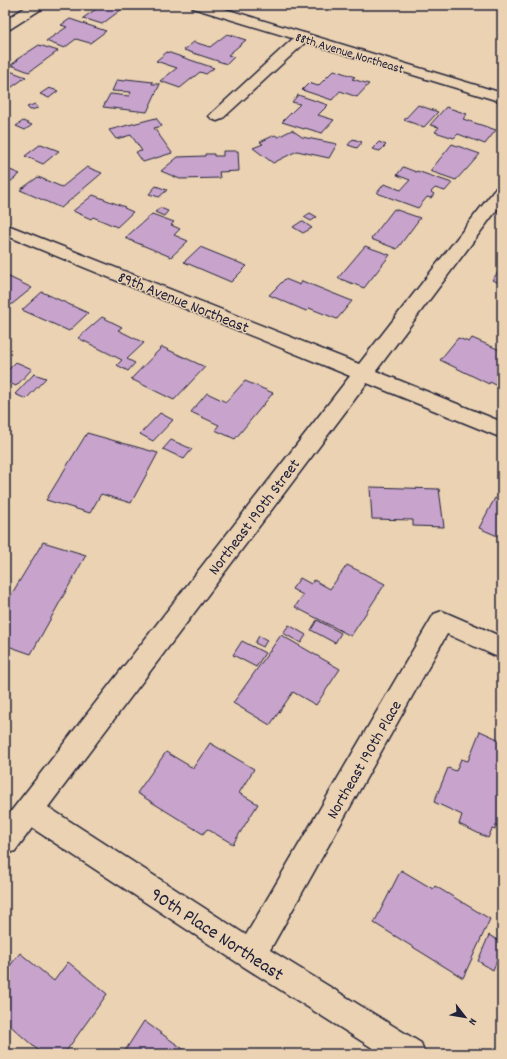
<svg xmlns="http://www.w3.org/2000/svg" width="507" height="1059" font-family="Dekko,sans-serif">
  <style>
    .building { fill: #c8a4cd; stroke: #22223b }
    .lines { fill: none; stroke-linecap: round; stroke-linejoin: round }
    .minor-casing { stroke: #22223b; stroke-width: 3 }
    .tertiary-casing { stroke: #22223b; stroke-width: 3 }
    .minor { fill: #ead2b2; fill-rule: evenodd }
    .tertiary { fill: #ead2b2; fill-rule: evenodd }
    .labels { text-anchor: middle; stroke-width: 3; stroke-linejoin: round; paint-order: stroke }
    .far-street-label { font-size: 13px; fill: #22223b; stroke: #ead2b2 }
    .street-label { font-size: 16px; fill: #22223b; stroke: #ead2b2 }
    .near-street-label { font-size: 19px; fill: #22223b; stroke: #ead2b2 }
  </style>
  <rect width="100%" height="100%" fill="#ead2b2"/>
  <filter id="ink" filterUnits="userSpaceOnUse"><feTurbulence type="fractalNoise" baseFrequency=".025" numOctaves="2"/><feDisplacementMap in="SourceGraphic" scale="8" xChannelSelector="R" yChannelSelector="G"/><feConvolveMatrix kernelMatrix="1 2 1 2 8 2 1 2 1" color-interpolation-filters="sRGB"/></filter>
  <g filter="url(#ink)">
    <g class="building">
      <polygon points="94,5 122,5 126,6 102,24 83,18 99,7"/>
      <polygon points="70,19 106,31 90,43 76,39 64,48 46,41 67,27 61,25"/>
      <polygon points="227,34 246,40 228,55 234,57 227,64 184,50 194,42 210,47"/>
      <polygon points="39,45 58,51 29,72 11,65 18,60 16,60"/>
      <polygon points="167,52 214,68 206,74 200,72 180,88 160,81 177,68 156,61"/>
      <polygon points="7,70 26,77 5,92 5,72"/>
      <polygon points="334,70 355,77 352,79 369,84 357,97 340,91 332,100 302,90 309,83 318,86"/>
      <polygon points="126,79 153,82 152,84 160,84 147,112 103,107 110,94 129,96 131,92 112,91 117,80 125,81"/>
      <polygon points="49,88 58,91 49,98 40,94"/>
      <polygon points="298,95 328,105 318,115 334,120 322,133 305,128 304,129 282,122 300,104 292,102"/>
      <polygon points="35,104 38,108 30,110 27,107"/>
      <polygon points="418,105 438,112 424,127 404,120"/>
      <polygon points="446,107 467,114 463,119 496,130 485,144 458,134 454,138 435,132 439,127 430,125"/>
      <polygon points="156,118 162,126 154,128 172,153 143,162 136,152 142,151 131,135 116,139 109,130"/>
      <polygon points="23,121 32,125 25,130 16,126"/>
      <polygon points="292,130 302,137 337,144 329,158 297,151 273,163 253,148 263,144 260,142 275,135 278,137"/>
      <polygon points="353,139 362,142 357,148 348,145"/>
      <polygon points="379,142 386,145 380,151 372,149"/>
      <polygon points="41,144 59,151 43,164 25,156"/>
      <polygon points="452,144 480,154 466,170 465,170 456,180 430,171"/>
      <polygon points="223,151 238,151 239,171 219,172 220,178 180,179 161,171 178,157 205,156 205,154 214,154 214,156 223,156"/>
      <polygon points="87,167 102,173 61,208 20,190 38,177 62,187"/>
      <polygon points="403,167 416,172 417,171 452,183 445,191 435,188 431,192 434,194 431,198 427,197 418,208 377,193 384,184 401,190 410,180 397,175"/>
      <polygon points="5,168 20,174 5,186"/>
      <polygon points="156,186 167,190 159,197 149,194"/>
      <polygon points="93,195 125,207 124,208 133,212 117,227 93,217 91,219 73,211"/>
      <polygon points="160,208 168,211 164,216 155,212"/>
      <polygon points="394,209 420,218 397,249 371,239"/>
      <polygon points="310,213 317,217 311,221 304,217"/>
      <polygon points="152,214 174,222 171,225 180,229 174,235 188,241 171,257 125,238"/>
      <polygon points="302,221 312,228 303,233 293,227"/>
      <polygon points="365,246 390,255 364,288 338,278"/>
      <polygon points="200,247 247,266 231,282 184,262"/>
      <polygon points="502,267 502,288 500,287 502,284 492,280"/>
      <polygon points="5,275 32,288 11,305 5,302"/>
      <polygon points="285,279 300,285 302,281 352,301 337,319 309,308 306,311 269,295"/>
      <polygon points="42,292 88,313 69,331 22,310"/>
      <polygon points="102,317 122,327 118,330 144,343 127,359 135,363 128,371 117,365 122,360 78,338"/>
      <polygon points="458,338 469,342 472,338 502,351 502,388 490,382 489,384 440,360"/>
      <polygon points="162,347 205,367 174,400 131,379"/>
      <polygon points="16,362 32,369 16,386 5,381 5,373"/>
      <polygon points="34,374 46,378 26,399 15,394"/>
      <polygon points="245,381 273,393 235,439 215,430 219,425 191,412 207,393 226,402"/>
      <polygon points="160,413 173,420 153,441 140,434"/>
      <polygon points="87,433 158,453 131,503 101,494 90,513 46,500"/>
      <polygon points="171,440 192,449 184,459 163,449"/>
      <polygon points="370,487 439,489 444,527 413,526 413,520 372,519"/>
      <polygon points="495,498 502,501 502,538 479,528"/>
      <polygon points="43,542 86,555 31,654 5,645 5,605"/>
      <polygon points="347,565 385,584 351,636 295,607 303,595 292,589 300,578 311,584 314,580 330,589"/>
      <polygon points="317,620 341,633 335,643 311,630"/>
      <polygon points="289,625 306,635 301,643 283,633"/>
      <polygon points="281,635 340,669 316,705 293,692 270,725 233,703"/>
      <polygon points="259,636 267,640 263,647 255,643"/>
      <polygon points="242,641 265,653 256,667 233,655"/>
      <polygon points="480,731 502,741 502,828 496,825 495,830 492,829 488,838 459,824 462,815 434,802 448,768 456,771 461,759 468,761"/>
      <polygon points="210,743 254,769 239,793 258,804 233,844 207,829 203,834 137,793 166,752 193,768"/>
      <polygon points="401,870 433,889 435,886 490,919 463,978 374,923"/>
      <polygon points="489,935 502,943 502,948 493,970 478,961"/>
      <polygon points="20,953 54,981 68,962 107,994 64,1054 42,1054 5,1021 5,972"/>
      <polygon points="144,1021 190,1054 123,1054"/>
    </g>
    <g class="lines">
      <g class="minor-casing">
        <g id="minor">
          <polygon points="29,5 45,5 43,8 10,29 5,30 5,20"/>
          <polygon points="303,33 308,34 310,37 308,40 222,119 217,121 212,119 209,116 212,113 298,34"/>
          <polygon points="502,187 502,203 376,371 502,422 502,438 367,383 48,807 246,935 434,614 442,611 502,637 502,659 447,634 270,950 421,1043 425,1054 382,1054 241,965 32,828 15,851 5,855 5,819 350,376 5,235 5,224 359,364 496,188"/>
        </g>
      </g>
      <g class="tertiary-casing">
        <polygon id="tertiary" points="191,5 212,5 502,93 502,102 193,8"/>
      </g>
      <use href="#minor" class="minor"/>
      <use href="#tertiary" class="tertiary"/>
    </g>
  </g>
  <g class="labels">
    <g class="far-street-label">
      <text transform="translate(350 52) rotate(17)" y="5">88th Avenue Northeast</text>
    </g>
    <g class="street-label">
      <text transform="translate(184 301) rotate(22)" y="6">89th Avenue Northeast</text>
      <text transform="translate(253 516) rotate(-53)" y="6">Northeast 190th Street</text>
      <text transform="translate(363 759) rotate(-60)" y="6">Northeast 190th Place</text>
    </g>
    <g class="near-street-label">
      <text transform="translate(218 933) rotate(33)" y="7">90th Place Northeast</text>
    </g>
  </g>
  <rect width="507" height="1059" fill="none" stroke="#ead2b2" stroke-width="20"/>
  <rect x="10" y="10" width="487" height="1039" fill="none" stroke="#22223b" stroke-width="1.5" filter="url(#ink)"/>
  <g transform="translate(465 1017) rotate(121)" stroke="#ead2b2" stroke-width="3" paint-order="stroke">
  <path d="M0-3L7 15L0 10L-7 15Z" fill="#22223b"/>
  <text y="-6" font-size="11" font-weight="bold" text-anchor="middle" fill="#22223b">N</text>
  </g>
</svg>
